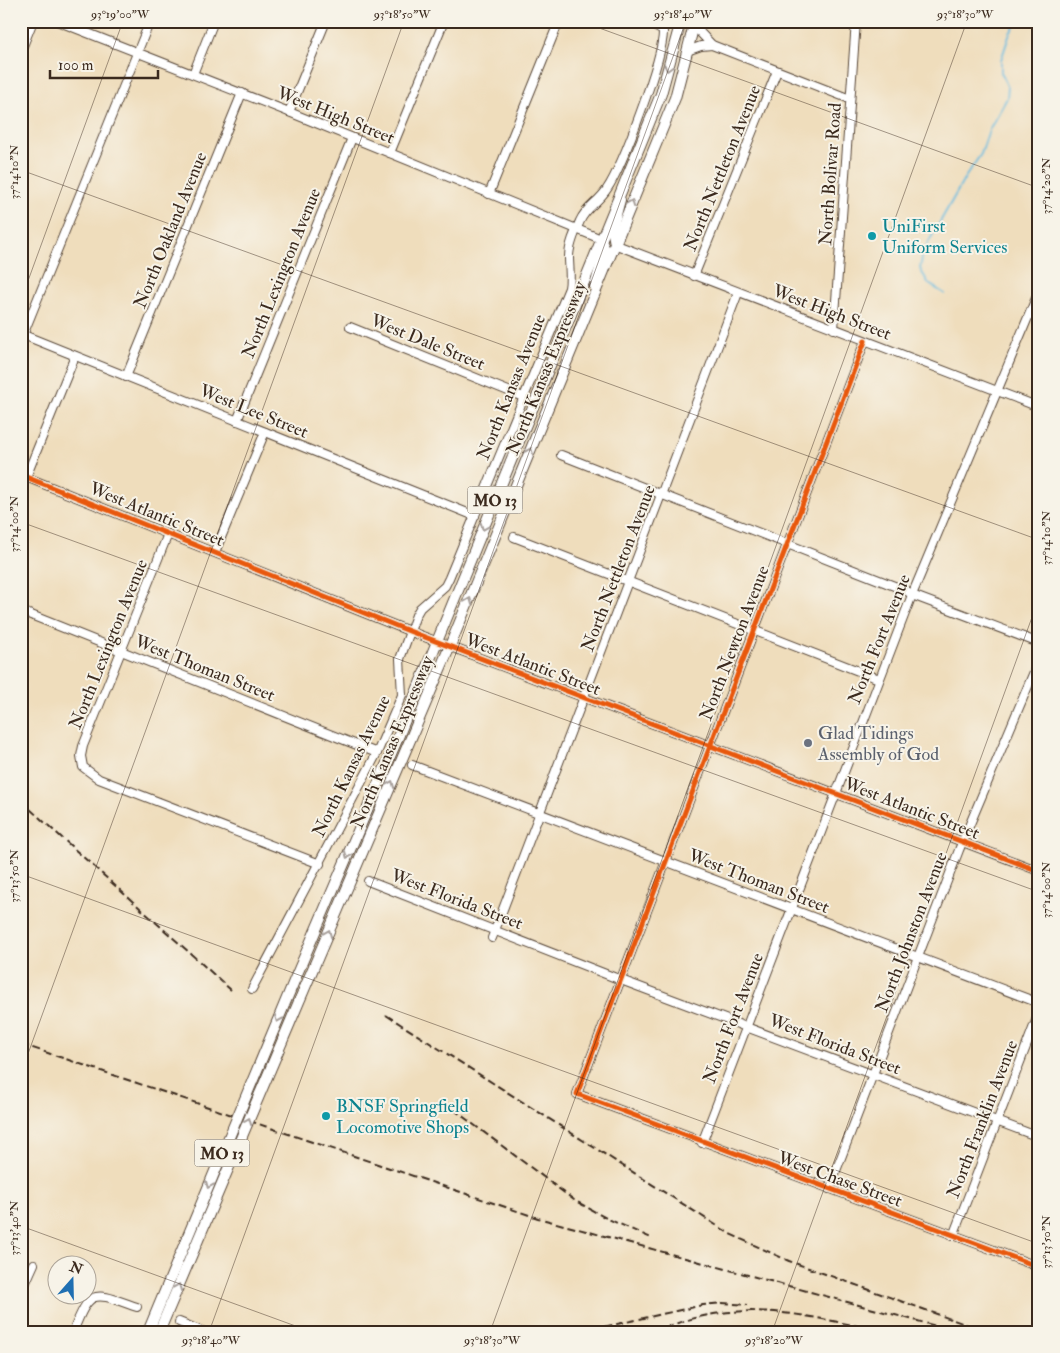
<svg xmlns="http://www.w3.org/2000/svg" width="1060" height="1353" font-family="'IM FELL Double Pica',serif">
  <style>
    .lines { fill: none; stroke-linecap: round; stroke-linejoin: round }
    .stream { stroke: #5eb8dc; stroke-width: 2 }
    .minor-casing { stroke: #564536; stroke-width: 10 }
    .major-casing { stroke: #564536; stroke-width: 12 }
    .minor { stroke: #fff; stroke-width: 8 }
    .major { stroke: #fff; stroke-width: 10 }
    .rail { stroke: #3b2a1e; stroke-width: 2; stroke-dasharray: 8 4; stroke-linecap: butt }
    .major-bridge-casing { stroke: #564536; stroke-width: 12; stroke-linecap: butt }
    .major-bridge { stroke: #fff; stroke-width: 10 }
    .cycleway-casing { stroke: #f7f3e8; stroke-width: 8 }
    .cycleway { stroke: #e8590c; stroke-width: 5 }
    .oneway { stroke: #a79f9a }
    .ticks { fill: none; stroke: #3b2a1e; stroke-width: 1; stroke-opacity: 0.45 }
    .culture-dot { fill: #0f9aa8; stroke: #f7f3e8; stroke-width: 2 }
    .worship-dot { fill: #6b7280; stroke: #f7f3e8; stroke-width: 2 }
    .labels { text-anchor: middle; stroke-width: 4; stroke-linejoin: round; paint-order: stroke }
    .shield { fill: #f7f3e8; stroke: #73665b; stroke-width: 1 }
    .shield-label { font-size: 16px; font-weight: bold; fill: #3b2a1e }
    .street-label { font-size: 18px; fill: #3b2a1e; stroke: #f7f3e8 }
    .culture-label { font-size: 18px; fill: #0d838f; stroke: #f7f3e8; text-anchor: start }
    .worship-label { font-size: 18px; fill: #5b616d; stroke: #f7f3e8; text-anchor: start }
    .neatline { fill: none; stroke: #3b2a1e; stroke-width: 2 }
    .ticks-label { font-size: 12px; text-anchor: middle; fill: #3b2a1e }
  </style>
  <rect width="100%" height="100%" fill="#f7f3e8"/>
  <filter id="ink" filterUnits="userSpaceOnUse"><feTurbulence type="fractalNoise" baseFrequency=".02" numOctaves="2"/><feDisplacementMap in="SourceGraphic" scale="10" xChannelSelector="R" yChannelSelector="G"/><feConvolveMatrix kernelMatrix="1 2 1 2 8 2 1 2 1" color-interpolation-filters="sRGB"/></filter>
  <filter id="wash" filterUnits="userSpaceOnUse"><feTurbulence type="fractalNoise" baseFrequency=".0096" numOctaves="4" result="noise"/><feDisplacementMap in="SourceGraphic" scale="20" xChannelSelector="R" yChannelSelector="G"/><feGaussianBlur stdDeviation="1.12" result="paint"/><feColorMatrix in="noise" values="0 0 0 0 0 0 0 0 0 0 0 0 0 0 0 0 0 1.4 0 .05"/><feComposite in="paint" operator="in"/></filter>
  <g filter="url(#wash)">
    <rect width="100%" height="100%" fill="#efddbc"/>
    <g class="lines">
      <polyline class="stream" points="945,294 929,284 920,269 923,252 966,176 981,154 989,130 1007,98 1008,88 1001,72 1001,60 1010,33 1018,21"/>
    </g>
  </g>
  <g filter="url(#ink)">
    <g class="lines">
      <g class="minor-casing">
        <g id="minor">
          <polyline points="57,21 294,114 601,239 605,247 594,286"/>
          <polyline points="694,26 712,45 850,99"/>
          <polyline points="21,51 33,21"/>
          <polyline points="687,51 701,46 712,45"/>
          <polyline points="193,74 214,21"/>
          <polyline points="289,112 326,21"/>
          <polyline points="390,153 444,21"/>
          <polyline points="489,194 559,21"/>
          <polyline points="621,200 612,233 614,244 1039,407"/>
          <polyline points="694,276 777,71"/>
          <polyline points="350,327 523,397"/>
          <polyline points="834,329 856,21"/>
          <polyline points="21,334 475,516"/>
          <polyline points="23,335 150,21"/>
          <polyline points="865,341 577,1094 1039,1267"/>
          <polyline points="126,377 242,93"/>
          <polyline points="237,421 352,138"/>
          <polyline points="561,455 907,591 912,595 1039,643"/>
          <polyline points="21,475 409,631 1039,871"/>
          <polyline points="26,477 75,356"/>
          <polyline points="168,534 83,746 81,756 83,767 99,779 320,864"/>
          <polyline points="514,537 879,679"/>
          <polyline points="215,552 265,432"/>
          <polyline points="21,611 377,753"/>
          <polyline points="412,765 1039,1003"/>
          <polyline points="368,881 621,980 1039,1137"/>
          <polyline points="492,938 738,293"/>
          <path d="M 252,989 L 377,753 L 402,695 L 400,659 L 416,615 L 420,608 L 445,586 L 449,578 L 569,288 C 571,277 569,268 569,257 C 569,245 575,232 580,221 C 586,207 599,202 607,189 C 622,167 664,56 663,31 L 645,21"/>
          <polyline points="702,1143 912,595 1039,291"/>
          <polyline points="829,1189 959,850 1039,660"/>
          <polyline points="953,1236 1039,1013"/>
          <polyline points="21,1293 34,1264"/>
          <polyline points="179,1322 204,1332"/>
          <path d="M 73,1332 C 91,1287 93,1292 137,1307"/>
        </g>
      </g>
      <g class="major-casing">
        <g id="major">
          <polyline points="297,974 396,742 661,94 681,21"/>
          <polyline points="309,978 450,646 675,98 695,21"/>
        </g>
      </g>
      <use href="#minor" class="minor"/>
      <use href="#major" class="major"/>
      <g class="rail">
        <polyline points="21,801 231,990"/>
        <polyline points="386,1015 730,1234 789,1261 987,1332"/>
        <polyline points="21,1044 538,1218 958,1332"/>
        <polyline points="453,1109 574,1200 606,1218 651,1238"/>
        <polyline points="581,1332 703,1305 722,1303 748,1305"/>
        <path d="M 654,1332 C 739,1295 801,1315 886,1332"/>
      </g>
      <g class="major-bridge-casing">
        <g id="major-bridge">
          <polyline points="148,1332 297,974"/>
          <polyline points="159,1332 309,978"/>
        </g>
      </g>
      <use href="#major-bridge" class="major-bridge"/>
      <g class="cycleway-casing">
        <g id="cycleway">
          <polyline points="865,341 577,1094 1039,1267"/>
          <polyline points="21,475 409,631 1039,871"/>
        </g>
      </g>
      <use href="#cycleway" class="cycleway"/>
    </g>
    <defs><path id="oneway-chevron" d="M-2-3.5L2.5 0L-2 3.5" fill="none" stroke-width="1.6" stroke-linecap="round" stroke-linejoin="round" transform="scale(1.25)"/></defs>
    <g class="oneway">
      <use href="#oneway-chevron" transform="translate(668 68) rotate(105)"/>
      <use href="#oneway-chevron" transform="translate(631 203) rotate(-68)"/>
      <use href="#oneway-chevron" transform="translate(530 451) rotate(-68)"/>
      <use href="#oneway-chevron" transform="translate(484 527) rotate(112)"/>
      <use href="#oneway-chevron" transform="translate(469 601) rotate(-68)"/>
      <use href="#oneway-chevron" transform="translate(391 784) rotate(-67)"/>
      <use href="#oneway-chevron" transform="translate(348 855) rotate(113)"/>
      <use href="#oneway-chevron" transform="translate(328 933) rotate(-67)"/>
      <use href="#oneway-chevron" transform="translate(278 1019) rotate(113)"/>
      <use href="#oneway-chevron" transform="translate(248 1121) rotate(-67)"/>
      <use href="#oneway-chevron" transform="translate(209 1185) rotate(113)"/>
      <use href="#oneway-chevron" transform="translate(178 1287) rotate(-67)"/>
    </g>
  </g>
  <path class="ticks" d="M 580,21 L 1039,188M 21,170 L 1039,540M 21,300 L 123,21M 21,522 L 1039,892M 21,874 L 1039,1244M 21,1073 L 404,21M 21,1226 L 312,1332M 209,1332 L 686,21M 490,1332 L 967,21M 772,1332 L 1039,598"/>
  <g class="culture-dot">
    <circle cx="872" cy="236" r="5"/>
    <circle cx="326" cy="1116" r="5"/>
  </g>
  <circle class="worship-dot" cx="808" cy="743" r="5"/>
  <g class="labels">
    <g class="shield">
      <rect x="467.5" y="486.5" width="55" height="27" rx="4"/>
      <rect x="194.5" y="1139.5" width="55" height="27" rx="4"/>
    </g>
    <g class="shield-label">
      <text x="495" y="506">MO 13</text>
      <text x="222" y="1159">MO 13</text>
    </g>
    <g class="street-label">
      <text transform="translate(336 115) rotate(22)" y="6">West High Street</text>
      <text transform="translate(722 168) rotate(-68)" y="6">North Nettleton Avenue</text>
      <text transform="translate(830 174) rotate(-86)" y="6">North Bolivar Road</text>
      <text transform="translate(170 230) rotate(-68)" y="6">North Oakland Avenue</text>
      <text transform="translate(281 273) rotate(-68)" y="6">North Lexington Avenue</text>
      <text transform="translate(832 312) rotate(21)" y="6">West High Street</text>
      <text transform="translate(428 342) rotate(22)" y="6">West Dale Street</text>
      <text transform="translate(546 368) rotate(-68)" y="6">North Kansas Expressway</text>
      <text transform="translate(511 387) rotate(-68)" y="6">North Kansas Avenue</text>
      <text transform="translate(254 411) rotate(22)" y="6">West Lee Street</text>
      <text transform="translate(157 514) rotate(22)" y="6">West Atlantic Street</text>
      <text transform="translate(618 568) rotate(-69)" y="6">North Nettleton Avenue</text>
      <text transform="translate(879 639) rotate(-68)" y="6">North Fort Avenue</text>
      <text transform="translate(734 643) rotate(-69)" y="6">North Newton Avenue</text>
      <text transform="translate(108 644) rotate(-68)" y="6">North Lexington Avenue</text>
      <text transform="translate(533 664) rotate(21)" y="6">West Atlantic Street</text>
      <text transform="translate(205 668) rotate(22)" y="6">West Thoman Street</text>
      <text transform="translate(392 742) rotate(-67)" y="6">North Kansas Expressway</text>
      <text transform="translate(351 766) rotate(-64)" y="6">North Kansas Avenue</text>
      <text transform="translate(912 808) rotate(21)" y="6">West Atlantic Street</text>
      <text transform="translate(759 881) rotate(21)" y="6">West Thoman Street</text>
      <text transform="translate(457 899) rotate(21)" y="6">West Florida Street</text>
      <text transform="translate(911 932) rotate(-69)" y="6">North Johnston Avenue</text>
      <text transform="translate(733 1018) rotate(-69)" y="6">North Fort Avenue</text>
      <text transform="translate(835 1044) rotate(21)" y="6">West Florida Street</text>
      <text transform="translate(982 1119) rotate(-69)" y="6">North Franklin Avenue</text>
      <text transform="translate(840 1179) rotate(20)" y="6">West Chase Street</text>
    </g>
    <g class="culture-label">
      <text x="882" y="232">UniFirst<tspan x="882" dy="21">Uniform Services</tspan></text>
      <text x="336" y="1112">BNSF Springfield<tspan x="336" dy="21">Locomotive Shops</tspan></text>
    </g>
    <g class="worship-label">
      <text x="818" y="739">Glad Tidings<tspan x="818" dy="21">Assembly of God</tspan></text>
    </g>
  </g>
  <rect width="1060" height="1353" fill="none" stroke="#f7f3e8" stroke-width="55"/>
  <g transform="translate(72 1280) rotate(20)"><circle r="24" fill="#f7f3e8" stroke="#aca397"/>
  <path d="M0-4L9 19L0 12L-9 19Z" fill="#1f6fb2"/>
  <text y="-8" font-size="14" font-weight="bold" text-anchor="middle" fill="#3b2a1e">N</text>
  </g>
  <path d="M50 70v8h108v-8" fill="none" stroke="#3b2a1e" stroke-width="2.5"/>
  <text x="58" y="70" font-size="15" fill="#3b2a1e" stroke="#f7f3e8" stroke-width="4" paint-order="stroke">100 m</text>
  <rect x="28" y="28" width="1004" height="1298" class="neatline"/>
  <g class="ticks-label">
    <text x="120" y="18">93°19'00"W</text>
    <text x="402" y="18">93°18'50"W</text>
    <text x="683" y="18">93°18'40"W</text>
    <text x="965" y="18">93°18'30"W</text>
    <text transform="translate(14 172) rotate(-90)" y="4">37°14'10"N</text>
    <text transform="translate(1046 186) rotate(-90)" y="4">37°14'20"N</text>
    <text transform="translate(14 524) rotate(-90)" y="4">37°14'00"N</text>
    <text transform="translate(1046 538) rotate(-90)" y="4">37°14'10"N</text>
    <text transform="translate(14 876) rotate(-90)" y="4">37°13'50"N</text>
    <text transform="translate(1046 890) rotate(-90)" y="4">37°14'00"N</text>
    <text transform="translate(14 1228) rotate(-90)" y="4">37°13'40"N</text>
    <text transform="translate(1046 1242) rotate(-90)" y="4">37°13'50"N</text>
    <text x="211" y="1344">93°18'40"W</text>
    <text x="492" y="1344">93°18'30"W</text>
    <text x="774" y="1344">93°18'20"W</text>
  </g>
</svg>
